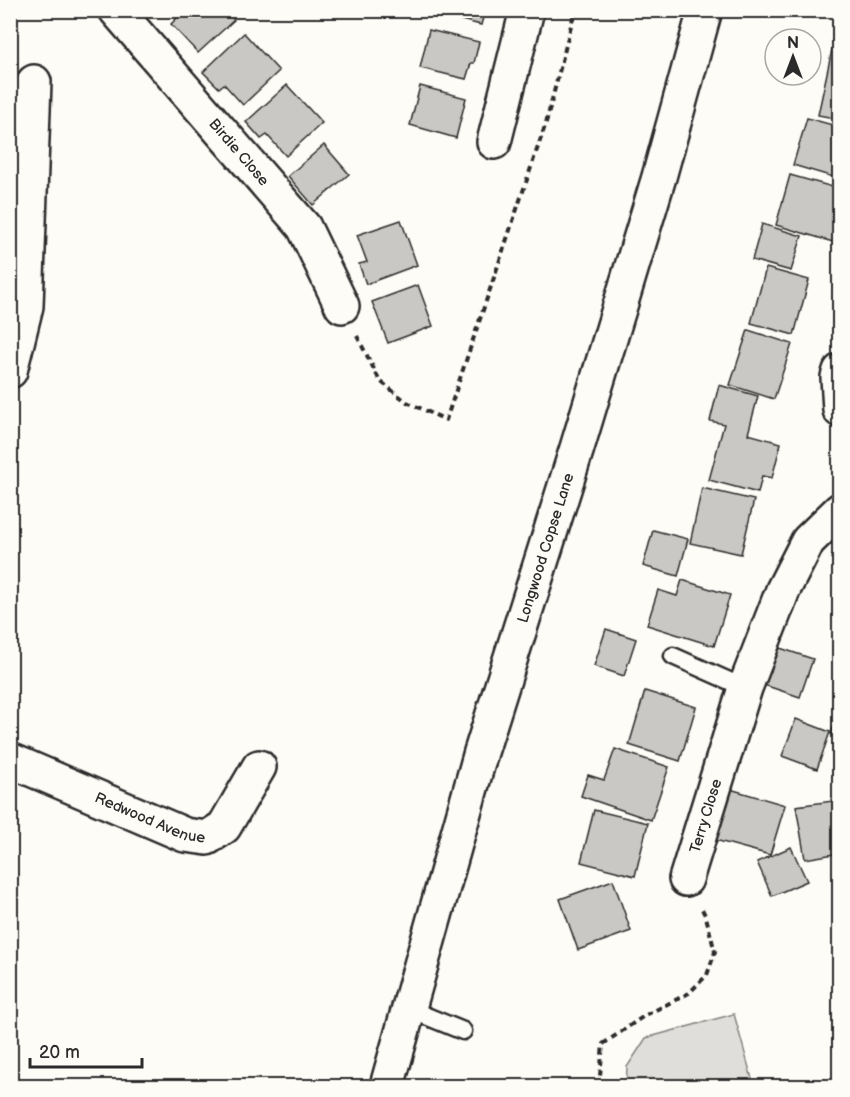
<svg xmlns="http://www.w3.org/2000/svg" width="850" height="1097" font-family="'Balsamiq Sans',sans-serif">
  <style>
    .green { fill: #dfdeda; stroke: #858482; stroke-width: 1.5 }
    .building { fill: #c9c8c4; stroke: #2b2b2b; stroke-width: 1.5 }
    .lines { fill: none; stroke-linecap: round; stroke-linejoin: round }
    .service-casing { stroke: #2b2b2b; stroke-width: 21 }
    .minor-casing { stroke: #2b2b2b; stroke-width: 38 }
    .path { stroke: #2b2b2b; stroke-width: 4; stroke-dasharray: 6 4.5; stroke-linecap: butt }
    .service { stroke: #fdfcf7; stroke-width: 16 }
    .minor { stroke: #fdfcf7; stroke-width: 33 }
    .labels { text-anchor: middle; stroke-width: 6; stroke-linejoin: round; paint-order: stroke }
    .street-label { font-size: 15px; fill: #2b2b2b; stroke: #fdfcf7 }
  </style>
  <rect width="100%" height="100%" fill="#fdfcf7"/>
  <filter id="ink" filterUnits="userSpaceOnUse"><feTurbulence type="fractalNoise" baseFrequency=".0167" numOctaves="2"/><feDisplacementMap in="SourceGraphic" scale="12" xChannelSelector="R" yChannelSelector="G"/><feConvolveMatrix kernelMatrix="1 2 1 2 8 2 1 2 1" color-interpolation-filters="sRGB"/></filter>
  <g filter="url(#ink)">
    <polygon class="green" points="734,1014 754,1086 626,1086 627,1067 646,1038"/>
    <g class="building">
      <polygon points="185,10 225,10 234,20 198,53 171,24"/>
      <polygon points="434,10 485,10 481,25 434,13"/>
      <polygon points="839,17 840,17 840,119 818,115"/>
      <polygon points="429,30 479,42 474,63 471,63 466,79 420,68"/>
      <polygon points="244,33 279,71 243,105 224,84 219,88 203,72"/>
      <polygon points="287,85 322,123 286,156 267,135 261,139 246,122"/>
      <polygon points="420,86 466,98 456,138 410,125"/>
      <polygon points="807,118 840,127 840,179 793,165"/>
      <polygon points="324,145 349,174 313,205 288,176"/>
      <polygon points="790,175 840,189 840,221 833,242 776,225"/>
      <polygon points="401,220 417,265 366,284 359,264 367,262 357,235"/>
      <polygon points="762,224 802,236 791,271 752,260"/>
      <polygon points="766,268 809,280 794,335 751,323"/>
      <polygon points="418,285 433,326 388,343 372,302"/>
      <polygon points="748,330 792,344 774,399 730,385"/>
      <polygon points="719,385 758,396 748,434 781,443 772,478 762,476 758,493 709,480 724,424 710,421"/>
      <polygon points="702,488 754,500 741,554 690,543"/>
      <polygon points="653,530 688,539 678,576 643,566"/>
      <polygon points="682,580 730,595 714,646 647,625 658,590 677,596"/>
      <polygon points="606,629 636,639 624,676 594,666"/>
      <polygon points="774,646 813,659 800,697 761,684"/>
      <polygon points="645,691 696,707 680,761 629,745"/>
      <polygon points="840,706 840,736 831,734"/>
      <polygon points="796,719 830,732 817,769 782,756"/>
      <polygon points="615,749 669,767 651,820 581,796 588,775 604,780"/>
      <polygon points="730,789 785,805 770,855 715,840"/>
      <polygon points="840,800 840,853 805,859 796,806"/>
      <polygon points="594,810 648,823 635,876 581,862"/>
      <polygon points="791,847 807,881 772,896 757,862"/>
      <polygon points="613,880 631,931 578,950 560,899"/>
    </g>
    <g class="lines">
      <g class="service-casing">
        <g id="service">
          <polyline points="673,656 745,688"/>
          <polyline points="409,1009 463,1031"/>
        </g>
      </g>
      <g class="minor-casing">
        <g id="minor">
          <path id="s1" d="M 116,10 L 304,227 L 342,306"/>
          <polyline points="494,142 527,10"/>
          <polyline points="10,371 26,306 34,82"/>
          <polyline points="840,371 838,377 840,410"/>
          <path id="s2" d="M 10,760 L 185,835 L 207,838 L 224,827 L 259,767"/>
          <path id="s3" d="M 686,879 L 745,688 L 783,590 L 808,541 L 840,510"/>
          <path id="s4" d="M 387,1086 L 481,752 L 577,448 L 659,177 L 705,10"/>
        </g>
      </g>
      <g class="path">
        <polyline points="357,336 380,381 407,402 446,420 546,123 575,10"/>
        <polyline points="599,1086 603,1044 644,1016 689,993 707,975 715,952 706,917 702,909"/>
      </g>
      <use href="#service" class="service"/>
      <use href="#minor" class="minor"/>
    </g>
  </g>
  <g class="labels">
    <g class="street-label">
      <text dy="5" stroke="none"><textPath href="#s1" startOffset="188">Birdie Close</textPath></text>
      <text dy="5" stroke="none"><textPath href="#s4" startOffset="561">Longwood Copse Lane</textPath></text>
      <text dy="5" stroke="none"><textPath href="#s2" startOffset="152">Redwood Avenue</textPath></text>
      <text dy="5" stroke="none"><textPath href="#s3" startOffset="66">Terry Close</textPath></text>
    </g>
  </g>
  <rect width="850" height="1097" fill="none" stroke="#fdfcf7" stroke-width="36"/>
  <rect x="18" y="18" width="814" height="1061" fill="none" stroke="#2b2b2b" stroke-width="2" filter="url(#ink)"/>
  <g transform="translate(793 57)"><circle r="28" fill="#fdfcf7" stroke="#a9a8a5" stroke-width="1.5"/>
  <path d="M0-4.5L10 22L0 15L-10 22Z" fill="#2b2b2b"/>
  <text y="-9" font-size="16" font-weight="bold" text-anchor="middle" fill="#2b2b2b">N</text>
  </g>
  <path d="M30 1058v9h112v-9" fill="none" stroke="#2b2b2b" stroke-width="3"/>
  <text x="39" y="1058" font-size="18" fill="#2b2b2b" stroke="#fdfcf7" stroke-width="4.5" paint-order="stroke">20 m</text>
</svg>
